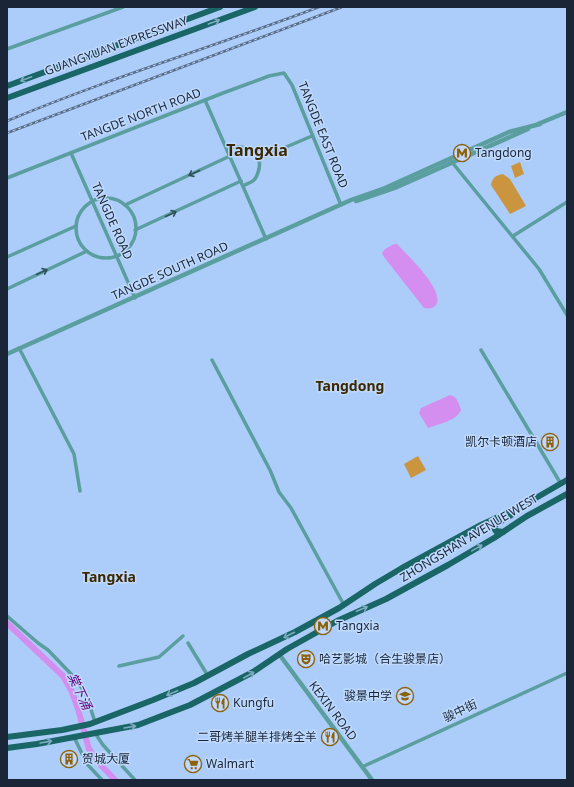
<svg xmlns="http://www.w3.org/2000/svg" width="574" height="787" font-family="'Noto Sans','Noto Sans SC',sans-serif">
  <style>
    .green { fill: #cb953f }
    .water { fill: #d48ef0 }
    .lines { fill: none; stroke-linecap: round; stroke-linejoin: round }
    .river { stroke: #d48ef0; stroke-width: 6 }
    .minor { stroke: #5b9e9f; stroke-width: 3.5 }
    .tertiary { stroke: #5b9e9f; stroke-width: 4.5 }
    .trunk { stroke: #1a6566; stroke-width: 6 }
    .rail-casing { stroke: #576c88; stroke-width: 2.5 }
    .rail { stroke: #bfdafe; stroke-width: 1; stroke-dasharray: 3; stroke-linecap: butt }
    .oneway { stroke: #7dabc1 }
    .oneway2 { stroke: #31505b }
    .labels { text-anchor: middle; stroke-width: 3; stroke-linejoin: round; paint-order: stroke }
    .street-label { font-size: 12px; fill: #1a2637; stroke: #bfdafe }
    .poi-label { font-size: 12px; fill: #1a2637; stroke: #bfdafe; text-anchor: start }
    .water-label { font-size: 13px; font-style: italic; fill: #660682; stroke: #bfdafe }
    .quarter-label { font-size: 14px; font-weight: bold; fill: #3c2701; stroke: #bfdafe }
    .district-label { font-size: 16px; font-weight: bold; fill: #3c2701; stroke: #bfdafe }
  </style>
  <rect width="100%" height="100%" fill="#accdfa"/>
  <g class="green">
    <polygon points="520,162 524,174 515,178 511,166"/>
    <path d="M 503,174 L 510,179 L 526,206 L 510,214 L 491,185 C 492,178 496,175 503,174 Z"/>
    <polygon points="418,456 426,470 411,478 404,464"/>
  </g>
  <g class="water">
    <path d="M 394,244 L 397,244 C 407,255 442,287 437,303 C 434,309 429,309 424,308 L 384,257 L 382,253 L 385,249 Z"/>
    <path d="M 450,395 C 457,396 459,404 461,410 C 456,421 439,424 428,428 L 419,413 L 421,408 Z"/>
  </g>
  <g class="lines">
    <polyline class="river" points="7,623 63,676 72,692 78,709 89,749 98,762 115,780"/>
    <g class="minor">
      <polyline points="7,49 123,7"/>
      <polyline points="205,100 266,239"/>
      <path d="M 227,149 C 241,144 263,148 259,169 C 258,173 257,177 254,180 C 251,183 246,184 243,186"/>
      <polyline points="71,153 135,298"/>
      <polyline points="258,159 312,136"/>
      <polyline points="451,161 539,269 567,315"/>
      <polyline points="7,178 223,93 269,76 284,73 292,85 341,205"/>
      <circle cx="106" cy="228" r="30"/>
      <polyline points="125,205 230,156"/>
      <polyline points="135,230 241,181"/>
      <polyline points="513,236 567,202"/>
      <polyline points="7,257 76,226"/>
      <polyline points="7,289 87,251"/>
      <polyline points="19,348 74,454 80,491"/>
      <polyline points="481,350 561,484"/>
      <polyline points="212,360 270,470 279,492 291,508 344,605"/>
      <polyline points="7,616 38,643 48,650 74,677 86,694 95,722"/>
      <polyline points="188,643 208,676"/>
      <polyline points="119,666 159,657 183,636"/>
      <polyline points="95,733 103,745 135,780"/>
      <polyline points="74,737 87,764 102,780"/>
      <polyline points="362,767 567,673"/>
    </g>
    <g class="tertiary">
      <polyline points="538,124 567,112"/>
      <polyline points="356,201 397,187 528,129"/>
      <polyline points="7,354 351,200 385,188 509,132 540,124"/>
      <polyline points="279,654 372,780"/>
    </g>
    <g class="trunk">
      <polyline points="7,86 220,7"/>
      <polyline points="7,98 255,7"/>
      <polyline points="503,532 496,531 494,528 495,525 513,514"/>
      <polyline points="7,737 62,730 90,724 153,700 194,683 248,654 295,632 339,608 375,584 402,568 481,525 522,506 567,480"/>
      <polyline points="7,748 37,744 138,725 190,705 253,672 287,649 337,621 386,599 448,565 494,538 527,516 567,494"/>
    </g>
    <g class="rail-casing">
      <g id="rail">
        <path d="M 7,121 C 109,78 216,46 319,7"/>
        <polyline points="7,133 342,7"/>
      </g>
    </g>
    <use href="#rail" class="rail"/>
  </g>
  <defs><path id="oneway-shaft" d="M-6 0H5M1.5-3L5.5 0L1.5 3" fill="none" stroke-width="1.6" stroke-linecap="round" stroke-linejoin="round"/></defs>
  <g class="oneway">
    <use href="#oneway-shaft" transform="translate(214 22) rotate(-20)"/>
    <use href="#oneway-shaft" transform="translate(26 79) rotate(159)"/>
    <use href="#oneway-shaft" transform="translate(477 548) rotate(-29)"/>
    <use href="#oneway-shaft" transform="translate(362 609) rotate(-23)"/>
    <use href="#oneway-shaft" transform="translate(289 635) rotate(153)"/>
    <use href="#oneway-shaft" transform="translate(249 675) rotate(-30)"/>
    <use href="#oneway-shaft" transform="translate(172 693) rotate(157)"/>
    <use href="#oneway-shaft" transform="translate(130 727) rotate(-10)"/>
    <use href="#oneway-shaft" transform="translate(46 742) rotate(-10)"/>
  </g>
  <g class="oneway2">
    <use href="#oneway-shaft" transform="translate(194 173) rotate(155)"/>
    <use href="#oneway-shaft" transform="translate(171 214) rotate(-25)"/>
    <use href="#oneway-shaft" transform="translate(42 272) rotate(-25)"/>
  </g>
  <defs>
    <g id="metro-ring" transform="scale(0.9)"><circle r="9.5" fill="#bfdafe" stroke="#8e6008" stroke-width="1.5"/><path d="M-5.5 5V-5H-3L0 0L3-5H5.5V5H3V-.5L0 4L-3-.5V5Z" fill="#8e6008"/></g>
    <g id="building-ring" transform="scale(0.9)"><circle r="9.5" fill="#bfdafe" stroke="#8e6008" stroke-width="1.5"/><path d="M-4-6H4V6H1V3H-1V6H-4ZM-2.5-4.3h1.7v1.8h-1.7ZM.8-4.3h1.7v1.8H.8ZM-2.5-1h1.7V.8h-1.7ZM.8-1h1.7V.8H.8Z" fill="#8e6008"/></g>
    <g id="theatre-ring" transform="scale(0.9)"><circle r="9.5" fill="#bfdafe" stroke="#8e6008" stroke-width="1.5"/><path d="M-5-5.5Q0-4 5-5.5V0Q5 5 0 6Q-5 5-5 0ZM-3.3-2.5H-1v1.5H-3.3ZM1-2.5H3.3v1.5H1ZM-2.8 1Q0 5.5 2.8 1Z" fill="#8e6008"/></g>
    <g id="school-ring" transform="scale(0.9)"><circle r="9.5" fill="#bfdafe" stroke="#8e6008" stroke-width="1.5"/><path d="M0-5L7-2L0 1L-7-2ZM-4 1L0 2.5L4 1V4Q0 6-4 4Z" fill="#8e6008"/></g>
    <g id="restaurant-ring" transform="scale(0.9)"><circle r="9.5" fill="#bfdafe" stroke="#8e6008" stroke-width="1.5"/><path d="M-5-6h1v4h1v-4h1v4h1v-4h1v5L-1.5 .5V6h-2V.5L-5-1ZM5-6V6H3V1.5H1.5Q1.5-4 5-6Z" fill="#8e6008"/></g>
    <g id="supermarket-ring" transform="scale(0.9)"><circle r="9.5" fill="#bfdafe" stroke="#8e6008" stroke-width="1.5"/><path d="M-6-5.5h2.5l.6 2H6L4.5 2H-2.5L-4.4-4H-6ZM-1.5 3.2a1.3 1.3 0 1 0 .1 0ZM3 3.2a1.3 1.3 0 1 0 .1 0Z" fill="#8e6008"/></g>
  </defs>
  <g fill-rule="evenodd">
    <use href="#metro-ring" x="462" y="153"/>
    <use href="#building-ring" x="550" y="442"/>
    <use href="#metro-ring" x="323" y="626"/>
    <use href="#theatre-ring" x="306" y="659"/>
    <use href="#school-ring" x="405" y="696"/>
    <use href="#restaurant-ring" x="220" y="703"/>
    <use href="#restaurant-ring" x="330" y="737"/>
    <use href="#building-ring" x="69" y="759"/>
    <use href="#supermarket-ring" x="193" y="764"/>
  </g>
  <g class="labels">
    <g class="street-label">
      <text transform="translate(116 46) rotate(-20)" y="4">GUANGYUAN EXPRESSWAY</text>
      <text transform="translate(141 115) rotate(-21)" y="4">TANGDE NORTH ROAD</text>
      <text transform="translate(323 135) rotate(68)" y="4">TANGDE EAST ROAD</text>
      <text transform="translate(112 221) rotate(66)" y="4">TANGDE ROAD</text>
      <text transform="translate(170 271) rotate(-24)" y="4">TANGDE SOUTH ROAD</text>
      <text transform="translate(469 538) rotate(-31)" y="4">ZHONGSHAN AVENUE WEST</text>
      <text transform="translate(333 711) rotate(53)" y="4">KEXIN ROAD</text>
      <text transform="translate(460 711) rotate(-25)" y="4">骏中街</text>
    </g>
    <g class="poi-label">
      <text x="475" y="157">Tangdong</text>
      <text x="537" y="446" text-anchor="end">凯尔卡顿酒店</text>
      <text x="336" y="630">Tangxia</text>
      <text x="319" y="663">哈艺影城（合生骏景店）</text>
      <text x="392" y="700" text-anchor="end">骏景中学</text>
      <text x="233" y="707">Kungfu</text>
      <text x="317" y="741" text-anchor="end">二哥烤羊腿羊排烤全羊</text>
      <text x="82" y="763">贺城大厦</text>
      <text x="206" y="768">Walmart</text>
    </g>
    <g class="water-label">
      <text transform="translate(80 691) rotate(65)" y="5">棠下涌</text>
    </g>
    <g class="quarter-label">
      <text x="350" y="391">Tangdong</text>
      <text x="109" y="582">Tangxia</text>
    </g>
    <g class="district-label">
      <text x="257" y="156">Tangxia</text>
    </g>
  </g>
  <rect width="574" height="787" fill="none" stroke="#1a2637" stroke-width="16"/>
</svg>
